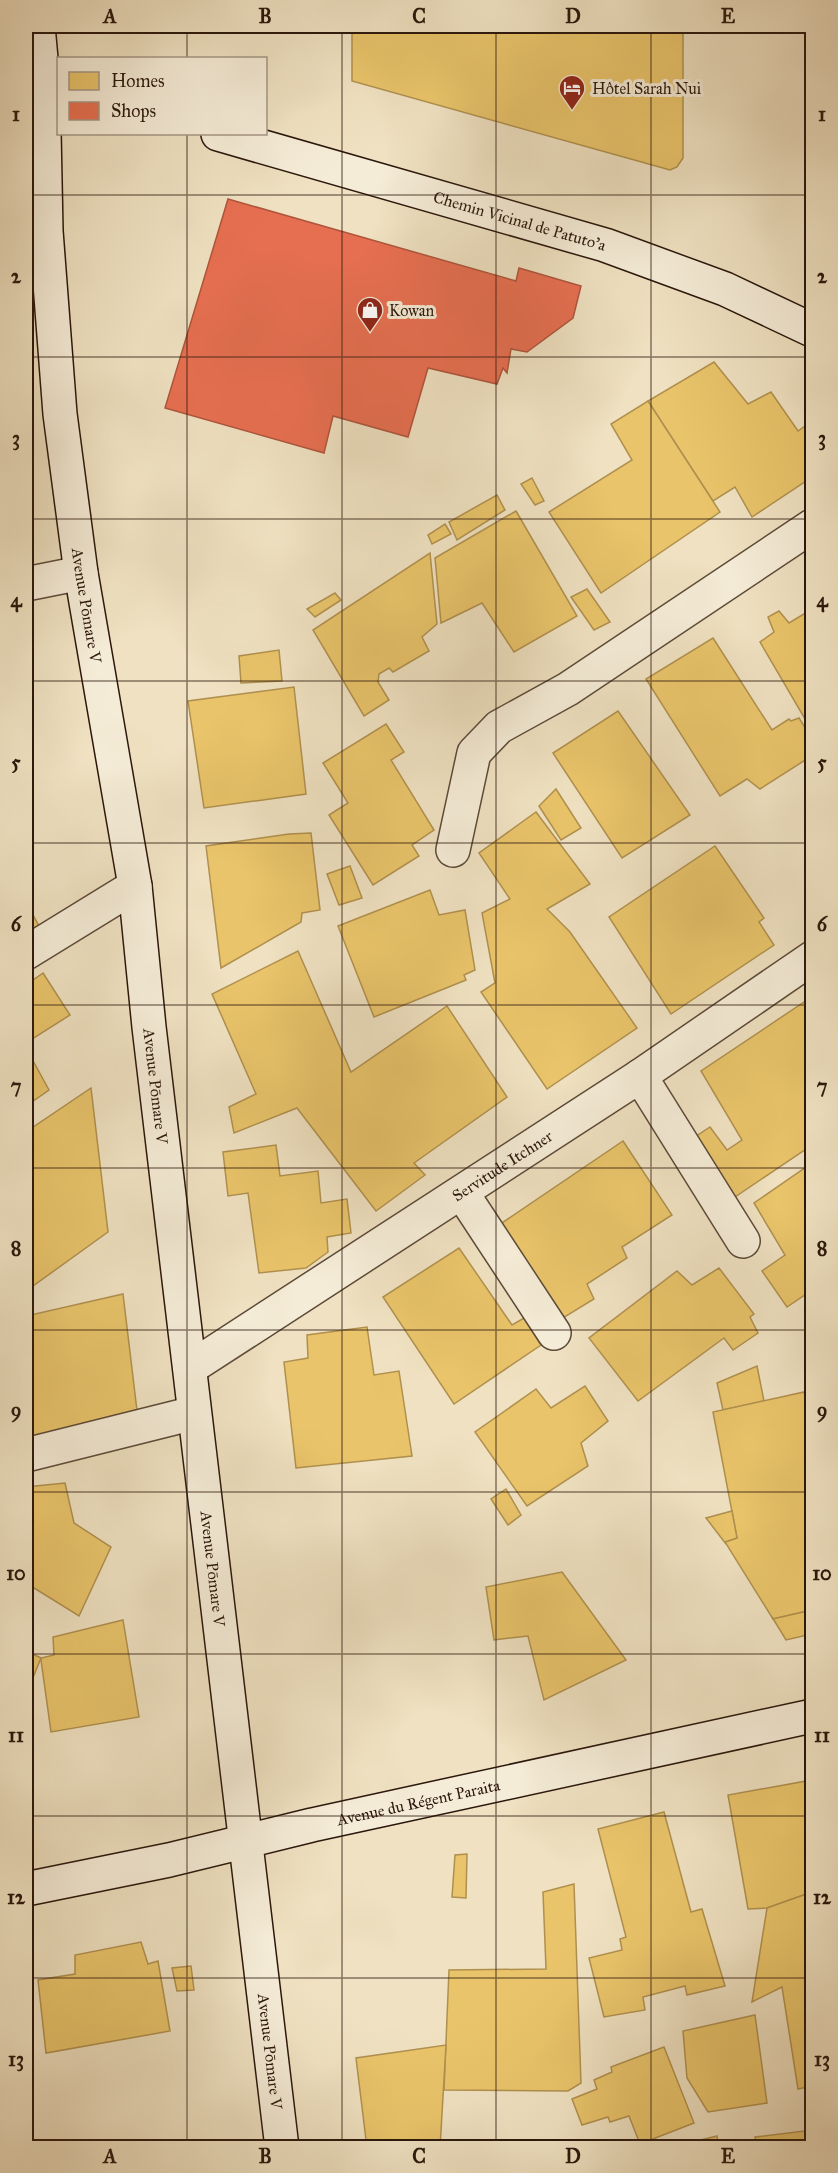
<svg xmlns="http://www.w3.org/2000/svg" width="838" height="2173" font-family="'IM FELL Great Primer',serif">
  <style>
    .homes { fill: #e9c46a; stroke: #b0904e; stroke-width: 1.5 }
    .shops { fill: #e76f51; stroke: #af553c; stroke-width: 1.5 }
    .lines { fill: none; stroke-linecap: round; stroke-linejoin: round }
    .minor-casing { stroke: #5c4a39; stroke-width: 36 }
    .secondary-casing { stroke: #2b170c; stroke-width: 36 }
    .minor { stroke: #f5ecd7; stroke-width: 33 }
    .secondary { stroke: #f5ecd7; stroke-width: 33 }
    .grid { fill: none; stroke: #2b170c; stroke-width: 1.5; stroke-opacity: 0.55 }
    .labels { text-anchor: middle; stroke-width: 6; stroke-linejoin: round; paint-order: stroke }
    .poi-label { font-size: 16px; fill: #2b170c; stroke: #f5ecd7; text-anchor: start }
    .street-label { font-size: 16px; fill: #2b170c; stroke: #f5ecd7 }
    .neatline { fill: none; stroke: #2b170c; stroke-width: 2 }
    .grid-label { font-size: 20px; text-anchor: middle; font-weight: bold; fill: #2b170c }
  </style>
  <rect width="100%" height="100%" fill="#efe1c1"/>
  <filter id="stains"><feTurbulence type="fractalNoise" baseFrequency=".00333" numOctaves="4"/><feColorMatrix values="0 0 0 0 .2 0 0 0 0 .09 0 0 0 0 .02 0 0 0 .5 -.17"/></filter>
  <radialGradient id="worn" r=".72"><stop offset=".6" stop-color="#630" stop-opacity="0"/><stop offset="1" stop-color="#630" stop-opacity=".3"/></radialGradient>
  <g class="homes">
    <polygon points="352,26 683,26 683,158 677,167 670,170 352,81"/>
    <polygon points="714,362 748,404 771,392 798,431 812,421 812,477 752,517 735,487 713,501 648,401"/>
    <polygon points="648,401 720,512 601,593 549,512 632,460 611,424"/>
    <polygon points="532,478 544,501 535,505 521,484"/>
    <polygon points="497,495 505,510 457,540 449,522"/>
    <polygon points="516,511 577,616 514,652 482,603 441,623 435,558"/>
    <polygon points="445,524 451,534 432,544 428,535"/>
    <polygon points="430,553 437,624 422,637 429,651 393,672 389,668 379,674 378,682 389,700 364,716 313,630"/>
    <polygon points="587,589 610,622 594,630 571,597"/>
    <polygon points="335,593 341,600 315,617 307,609"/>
    <polygon points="812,609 812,731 760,642 774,632 768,617 779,611 789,623"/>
    <polygon points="713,638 772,730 789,719 791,721 799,718 811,737 805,748 810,757 760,789 747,779 720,796 646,679"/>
    <polygon points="279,650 282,681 241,683 239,656"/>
    <polygon points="294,687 306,794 204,808 188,701"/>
    <polygon points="618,711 690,815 622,858 553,753"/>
    <polygon points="386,724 404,752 391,760 434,830 412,845 419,856 373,885 329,815 348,803 323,763"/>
    <polygon points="556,789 581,828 561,840 539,806"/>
    <polygon points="536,812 590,884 547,909 570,932 637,1028 547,1089 481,992 495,983 482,913 510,899 479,853"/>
    <polygon points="311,833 320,910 302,913 301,922 221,968 206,846 289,834"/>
    <polygon points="715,846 764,918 759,922 774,945 671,1014 609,917"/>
    <polygon points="350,866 362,898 339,905 327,874"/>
    <polygon points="430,890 439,915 465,910 475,970 464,975 466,980 374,1017 338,926"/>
    <polygon points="26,902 39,926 26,934"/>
    <polygon points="298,951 351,1072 447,1006 507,1097 414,1163 425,1175 376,1211 297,1108 234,1133 229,1107 256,1094 212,994"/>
    <polygon points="43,973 70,1015 26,1043 26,985"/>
    <polygon points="807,1000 812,1009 812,1145 729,1201 689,1141 710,1127 727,1150 742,1140 701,1071"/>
    <polygon points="26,1048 49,1090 26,1106"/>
    <polygon points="91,1088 108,1232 26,1291 26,1132"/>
    <polygon points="623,1141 672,1215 622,1247 627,1258 587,1284 594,1299 558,1321 496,1227"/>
    <polygon points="276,1145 280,1176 318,1171 321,1203 347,1199 351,1233 327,1237 328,1252 306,1268 259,1273 248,1193 228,1196 223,1152"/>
    <polygon points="812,1163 812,1290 787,1307 762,1271 785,1255 754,1203"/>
    <polygon points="459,1248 512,1325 524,1318 541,1345 454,1404 383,1297"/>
    <polygon points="719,1268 754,1314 750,1317 758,1333 733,1350 724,1338 638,1401 589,1338 677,1271 692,1285"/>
    <polygon points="123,1294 138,1419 26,1447 26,1316"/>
    <polygon points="367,1327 374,1375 399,1371 412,1456 296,1468 284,1362 308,1358 307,1335"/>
    <polygon points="757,1366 764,1401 723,1410 717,1383"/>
    <polygon points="585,1386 608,1421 581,1443 588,1466 527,1506 475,1432 536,1389 551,1408"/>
    <polygon points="804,1392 812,1428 812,1610 773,1619 725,1542 737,1538 713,1412"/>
    <polygon points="65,1483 74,1523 111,1547 79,1616 26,1583 26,1487"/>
    <polygon points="506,1489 521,1515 508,1525 491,1499"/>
    <polygon points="732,1511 737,1538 725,1542 726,1544 706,1518"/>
    <polygon points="562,1572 626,1660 544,1700 528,1636 494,1640 486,1587"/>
    <polygon points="812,1610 812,1634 786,1640 772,1617 773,1619"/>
    <polygon points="123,1620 139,1717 51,1732 41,1660 41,1658 54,1655 53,1637"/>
    <polygon points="26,1651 41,1658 26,1695"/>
    <polygon points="812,1780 812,1892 767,1908 748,1909 728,1795"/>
    <polygon points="664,1812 691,1912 702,1909 725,1986 687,1995 685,1986 643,1997 645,2010 604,2017 589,1958 622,1950 620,1939 626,1937 598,1829"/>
    <polygon points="467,1854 466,1898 452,1897 455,1855"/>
    <polygon points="574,1884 581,2083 568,2091 444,2090 449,1970 546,1969 543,1892"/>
    <polygon points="812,1892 812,2086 798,2089 782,1987 752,2002 767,1908"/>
    <polygon points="141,1942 148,1964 158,1961 170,2031 46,2053 38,1980 75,1974 75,1955"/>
    <polygon points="191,1966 194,1990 177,1991 172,1968"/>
    <polygon points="755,2015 767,2103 708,2112 687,2078 683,2031"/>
    <polygon points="446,2045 440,2148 367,2148 356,2058"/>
    <polygon points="664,2047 694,2123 640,2144 629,2116 610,2122 608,2117 582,2125 572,2099 597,2089 594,2080 612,2072 611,2067"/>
    <polygon points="812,2130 812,2148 757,2148 755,2137"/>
    <polygon points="717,2136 719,2148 668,2148"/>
  </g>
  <polygon class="shops" points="228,199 516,281 519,268 581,286 573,318 527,352 511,349 507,373 503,368 497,384 428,368 408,437 333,416 324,453 165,408"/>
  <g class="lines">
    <g class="minor-casing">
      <g id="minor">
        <polyline points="26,584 81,573"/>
        <polyline points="453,850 474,753 499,727 568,689 812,526"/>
        <polyline points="26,953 135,886"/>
        <polyline points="640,1076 743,1241"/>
        <polyline points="462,1193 554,1333"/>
        <path id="s1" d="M 190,1368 L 640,1076 L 812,958"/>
        <polyline points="26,1455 194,1413"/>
      </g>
    </g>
    <g class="secondary-casing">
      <g id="secondary">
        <path id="s2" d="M 38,26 L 43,81 L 46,231 L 60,414 L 81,573 L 135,886 L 149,1027 L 282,2148"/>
        <path id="s3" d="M 218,134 L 605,245 L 725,289 L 812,330"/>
        <path id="s4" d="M 26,1889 L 169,1860 L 312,1825 L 812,1716"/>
      </g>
    </g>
    <use href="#minor" class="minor"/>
    <use href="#secondary" class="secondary"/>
  </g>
  <path class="grid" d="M 187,26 L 187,58M 342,26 L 342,2148M 496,26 L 496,2148M 651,26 L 651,2148M 187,134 L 187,2148M 26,195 L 812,195M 26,357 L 812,357M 26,519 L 812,519M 26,681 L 812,681M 26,843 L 812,843M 26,1005 L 812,1005M 26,1168 L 812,1168M 26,1330 L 812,1330M 26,1492 L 812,1492M 26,1654 L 812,1654M 26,1816 L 812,1816M 26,1978 L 812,1978"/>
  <defs>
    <g id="hotel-pin" transform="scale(1.35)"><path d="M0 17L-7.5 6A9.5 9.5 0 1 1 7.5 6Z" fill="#8f2418" stroke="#f5ecd7"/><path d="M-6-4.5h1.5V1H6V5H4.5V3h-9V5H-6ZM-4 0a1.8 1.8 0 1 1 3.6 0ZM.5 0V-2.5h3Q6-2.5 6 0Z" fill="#fff"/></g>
    <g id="shop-pin" transform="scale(1.35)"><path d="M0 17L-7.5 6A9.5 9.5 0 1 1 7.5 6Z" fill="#8f2418" stroke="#f5ecd7"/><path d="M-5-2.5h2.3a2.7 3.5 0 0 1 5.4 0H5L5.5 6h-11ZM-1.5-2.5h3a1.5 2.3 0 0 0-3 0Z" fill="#fff"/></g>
  </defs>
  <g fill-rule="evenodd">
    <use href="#hotel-pin" x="572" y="88"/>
    <use href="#shop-pin" x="370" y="310"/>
  </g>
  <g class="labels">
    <g class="poi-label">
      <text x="592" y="94">Hôtel Sarah Nui</text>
      <text x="389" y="316">Kowan</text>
    </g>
    <g class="street-label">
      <text dy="6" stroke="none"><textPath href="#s3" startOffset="314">Chemin Vicinal de Patuto'a</textPath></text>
      <text dy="6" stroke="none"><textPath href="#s2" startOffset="582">Avenue Pōmare V</textPath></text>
      <text dy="6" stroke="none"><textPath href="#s2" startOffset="1068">Avenue Pōmare V</textPath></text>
      <text dy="6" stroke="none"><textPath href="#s1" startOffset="372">Servitude Itchner</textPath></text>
      <text dy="6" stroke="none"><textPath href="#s2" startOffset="1554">Avenue Pōmare V</textPath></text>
      <text dy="6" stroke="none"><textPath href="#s4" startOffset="402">Avenue du Régent Paraita</textPath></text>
      <text dy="6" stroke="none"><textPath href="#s2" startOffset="2040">Avenue Pōmare V</textPath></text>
    </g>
  </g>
  <rect width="838" height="2173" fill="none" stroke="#efe1c1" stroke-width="66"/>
  <rect x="57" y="57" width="210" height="78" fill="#f5ecd7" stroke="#a49786" stroke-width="1.5"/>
  <rect x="69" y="72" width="30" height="18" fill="#e9c46a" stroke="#a49786" stroke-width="1.5"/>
  <text x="111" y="87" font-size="18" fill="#2b170c">Homes</text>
  <rect x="69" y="102" width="30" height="18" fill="#e76f51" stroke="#a49786" stroke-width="1.5"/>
  <text x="111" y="117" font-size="18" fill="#2b170c">Shops</text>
  <rect x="33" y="33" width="772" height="2107" class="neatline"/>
  <g class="grid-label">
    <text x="110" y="23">A</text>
    <text x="265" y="23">B</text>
    <text x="419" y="23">C</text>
    <text x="573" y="23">D</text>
    <text x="728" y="23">E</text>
    <text x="16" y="121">1</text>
    <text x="822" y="121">1</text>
    <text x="16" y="283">2</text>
    <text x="822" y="283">2</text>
    <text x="16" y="445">3</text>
    <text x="822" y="445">3</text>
    <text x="16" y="607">4</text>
    <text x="822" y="607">4</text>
    <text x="16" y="769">5</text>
    <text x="822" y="769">5</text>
    <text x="16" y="931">6</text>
    <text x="822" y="931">6</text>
    <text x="16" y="1093">7</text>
    <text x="822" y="1093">7</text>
    <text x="16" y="1255">8</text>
    <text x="822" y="1255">8</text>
    <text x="16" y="1417">9</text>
    <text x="822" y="1417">9</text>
    <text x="16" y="1580">10</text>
    <text x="822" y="1580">10</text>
    <text x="16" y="1742">11</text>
    <text x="822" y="1742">11</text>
    <text x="16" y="1904">12</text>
    <text x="822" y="1904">12</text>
    <text x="16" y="2066">13</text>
    <text x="822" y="2066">13</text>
    <text x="110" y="2163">A</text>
    <text x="265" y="2163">B</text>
    <text x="419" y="2163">C</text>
    <text x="573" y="2163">D</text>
    <text x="728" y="2163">E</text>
  </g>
  <rect width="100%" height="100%" filter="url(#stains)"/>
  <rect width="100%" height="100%" fill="url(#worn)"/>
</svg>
